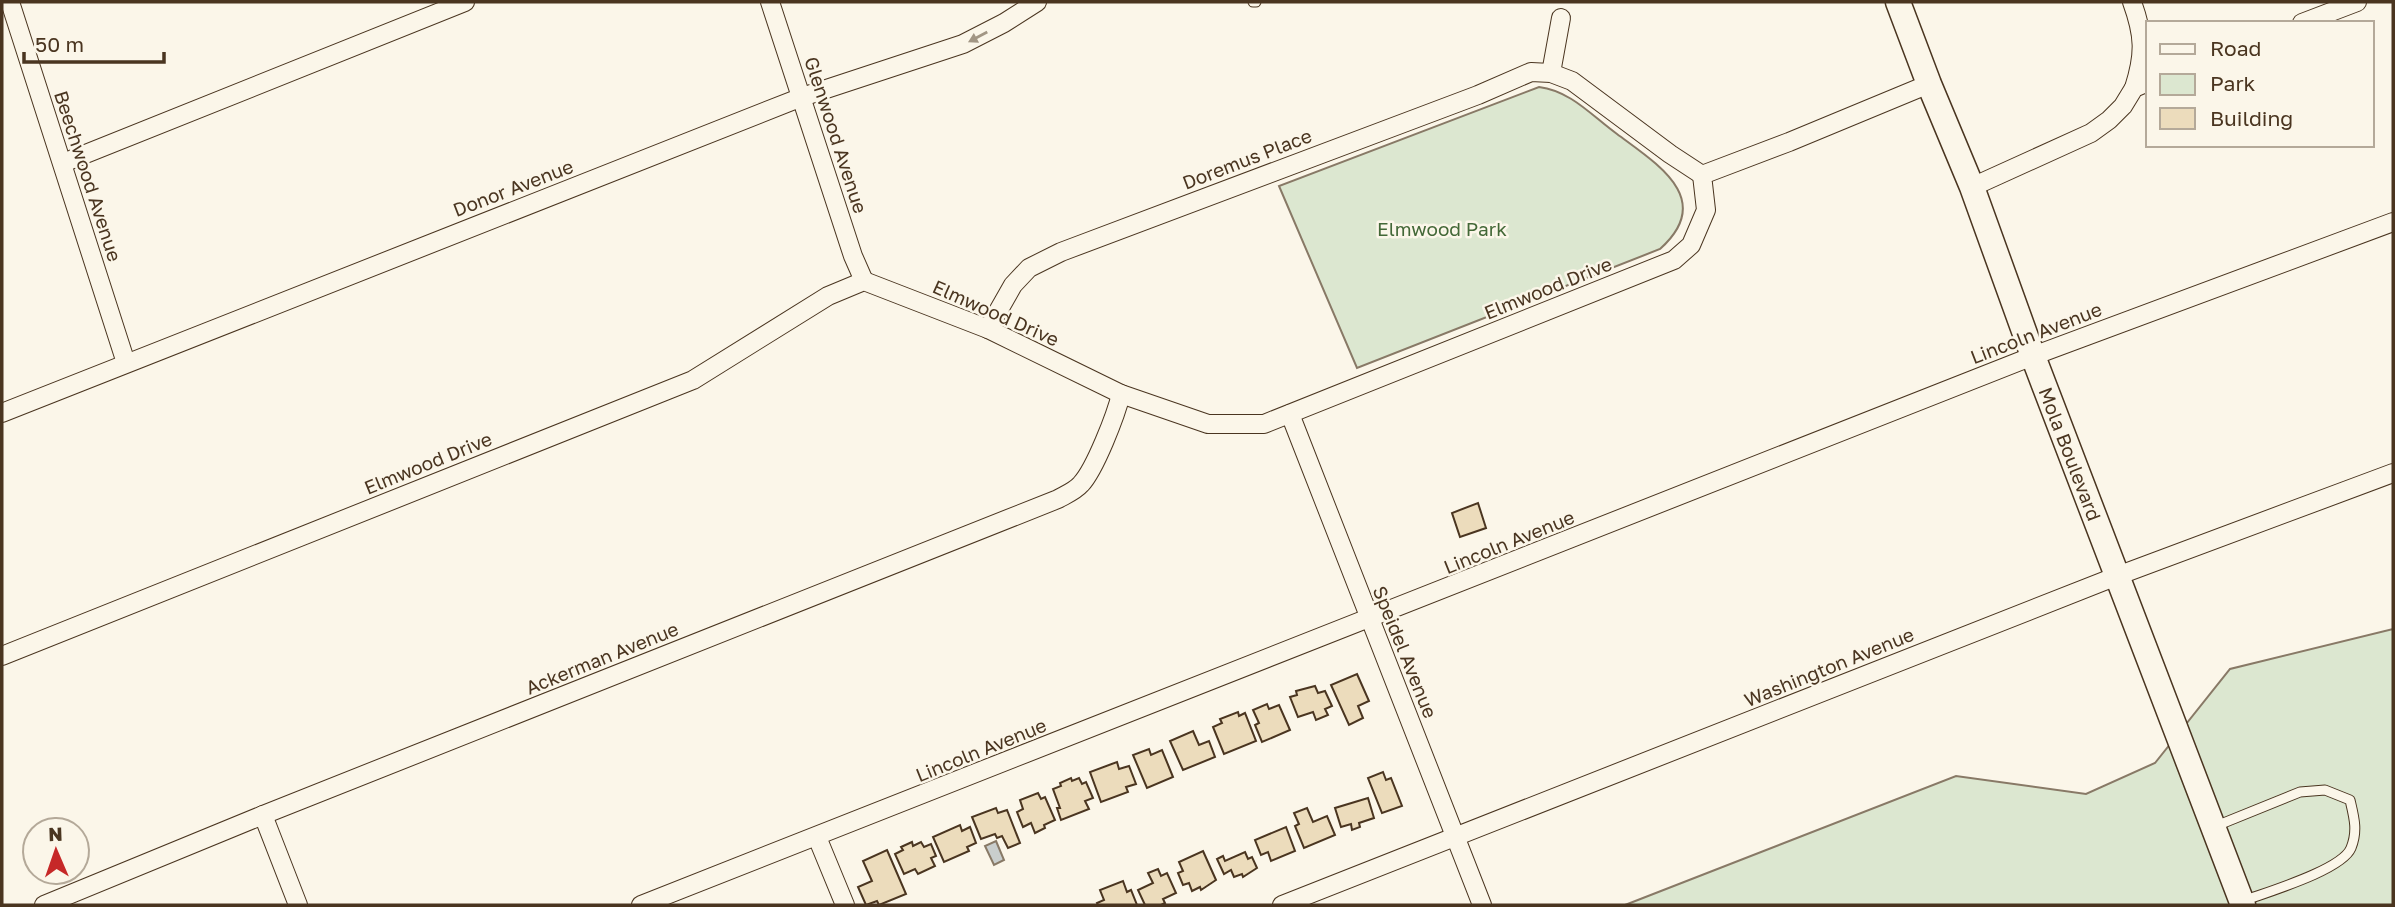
<svg xmlns="http://www.w3.org/2000/svg" width="2395" height="907" font-family="'Golos Text',sans-serif">
  <style>
    .green { fill: #dce7d0; stroke: #887966; stroke-width: 2 }
    .water { fill: #c9cecd; stroke: #887966; stroke-width: 2 }
    .building { fill: #ecdcbc; stroke: #4a3520; stroke-width: 2 }
    .lines { fill: none; stroke-linecap: round; stroke-linejoin: round }
    .lane-casing { stroke: #4a3520; stroke-width: 11 }
    .street-casing { stroke: #4a3520; stroke-width: 20 }
    .secondary-casing { stroke: #4a3520; stroke-width: 27 }
    .lane { stroke: #fbf6e9; stroke-width: 9 }
    .street { stroke: #fbf6e9; stroke-width: 18 }
    .secondary { stroke: #fbf6e9; stroke-width: 24 }
    .oneway { fill: #a29684 }
    .labels { text-anchor: middle; stroke-width: 5; stroke-linejoin: round; paint-order: stroke }
    .street-label { font-size: 19px; fill: #4a3520; stroke: #fbf6e9 }
    .park-label { font-size: 19px; fill: #436837; stroke: #fbf6e9 }
  </style>
  <rect width="100%" height="100%" fill="#fbf6e9"/>
  <g class="green">
    <path d="M 1539,87 C 1571,91 1592,116 1617,134 C 1657,164 1716,199 1660,249 L 1357,368 L 1279,186 Z"/>
    <polygon points="2393,629 2393,905 1625,905 1956,776 2086,794 2155,763 2230,669"/>
  </g>
  <polygon class="water" points="996,841 1004,860 994,865 985,846"/>
  <g class="building">
    <polygon points="1478,503 1486,528 1460,537 1452,513"/>
    <polygon points="1357,674 1369,701 1358,706 1363,718 1349,725 1331,685"/>
    <polygon points="1315,686 1318,693 1325,691 1332,706 1325,709 1328,715 1316,720 1313,712 1298,717 1290,697 1297,695 1296,691"/>
    <polygon points="1267,704 1269,709 1279,705 1290,730 1262,742 1255,725 1259,723 1253,710"/>
    <polygon points="1238,712 1239,716 1245,713 1256,741 1224,754 1213,727 1222,723 1220,719"/>
    <polygon points="1193,731 1199,745 1209,741 1215,757 1183,770 1170,741"/>
    <polygon points="1149,749 1151,755 1162,750 1173,777 1147,788 1133,755"/>
    <polygon points="1117,762 1119,769 1129,766 1136,784 1126,787 1128,792 1101,802 1090,772"/>
    <polygon points="1383,772 1386,780 1391,778 1402,806 1382,813 1368,778"/>
    <polygon points="1071,778 1072,781 1079,778 1082,784 1086,782 1093,798 1085,801 1089,809 1061,820 1057,808 1060,808 1053,789 1061,786 1060,783"/>
    <polygon points="1038,793 1041,799 1045,797 1055,820 1044,825 1045,828 1035,833 1031,823 1023,827 1017,812 1023,809 1020,800"/>
    <polygon points="1368,798 1374,818 1359,823 1360,827 1352,830 1351,824 1341,827 1335,808"/>
    <polygon points="996,808 998,813 1007,810 1020,843 1008,848 1002,836 997,838 995,834 981,839 972,817"/>
    <polygon points="1307,808 1313,822 1327,816 1335,835 1304,848 1295,826 1299,824 1294,813"/>
    <polygon points="960,825 962,831 970,827 976,843 967,847 969,851 944,862 933,837"/>
    <polygon points="1286,827 1295,851 1271,861 1268,852 1261,855 1255,840"/>
    <polygon points="912,842 913,846 921,842 924,847 931,844 936,856 931,858 935,866 918,874 915,869 904,874 895,854 903,850 901,847"/>
    <polygon points="887,850 906,894 879,905 877,901 866,905 858,887 872,881 863,861"/>
    <polygon points="1203,851 1216,880 1201,890 1200,887 1192,891 1189,883 1183,885 1178,873 1183,871 1179,862"/>
    <polygon points="1245,852 1248,859 1252,857 1257,868 1243,877 1242,874 1234,877 1231,870 1224,874 1217,859 1223,856 1225,861"/>
    <polygon points="1158,869 1161,876 1167,873 1176,893 1163,899 1165,903 1161,905 1145,905 1138,890 1153,883 1148,873"/>
    <polygon points="1123,881 1127,892 1131,890 1137,905 1098,905 1097,903 1104,900 1100,890"/>
  </g>
  <g class="lines">
    <g class="lane-casing">
      <g id="lane">
        <polyline points="1253,2 1256,2"/>
        <path d="M 2216,826 L 2300,792 L 2325,790 L 2350,800 C 2354,817 2358,831 2351,848 C 2342,870 2267,892 2243,901"/>
      </g>
    </g>
    <g class="street-casing">
      <g id="street">
        <polyline points="10,2 126,363"/>
        <polyline points="770,2 853,256 864,281"/>
        <path d="M 2132,2 C 2144,35 2145,54 2134,88"/>
        <polyline points="2302,23 2357,2"/>
        <polyline points="1551,73 1561,18"/>
        <polyline points="63,163 465,2"/>
        <polyline points="1972,187 2091,133 2109,120 2123,106 2134,88 2148,82"/>
        <polyline points="988,329 1013,285 1029,268 1061,252 1478,95 1531,72 1551,73 1572,81 1670,154 1702,175"/>
        <polyline points="2,413 802,97 963,44 1004,23 1037,2"/>
        <polyline points="1290,414 1482,905"/>
        <polyline points="2,656 693,380 828,296 864,281 988,329 1121,394 1208,424 1264,424 1674,260 1691,245 1706,210 1702,175 1789,142 1929,84"/>
        <polyline points="263,815 298,905"/>
        <polyline points="817,837 845,905"/>
        <path d="M 44,905 L 263,815 L 1058,499 C 1065,495 1075,491 1081,484 C 1095,469 1116,415 1121,394"/>
        <polyline points="641,905 2033,356 2393,222"/>
        <polyline points="1282,905 2117,576 2393,473"/>
      </g>
    </g>
    <g class="secondary-casing">
      <polyline id="secondary" points="1898,2 1929,84 1972,187 2033,356 2243,905"/>
    </g>
    <use href="#lane" class="lane"/>
    <use href="#street" class="street"/>
    <use href="#secondary" class="secondary"/>
  </g>
  <defs><path id="oneway-solid" d="M-6-.8H1V-3.2L6.5 0L1 3.2V.8H-6Z" transform="scale(1.75)"/></defs>
  <use class="oneway" href="#oneway-solid" transform="translate(978 37) rotate(152)"/>
  <g class="labels">
    <g class="street-label">
      <text transform="translate(836 135) rotate(72)" y="7">Glenwood Avenue</text>
      <text transform="translate(1247 159) rotate(-21)" y="7">Doremus Place</text>
      <text transform="translate(88 176) rotate(72)" y="7">Beechwood Avenue</text>
      <text transform="translate(513 188) rotate(-21)" y="7">Donor Avenue</text>
      <text transform="translate(1548 288) rotate(-22)" y="7">Elmwood Drive</text>
      <text transform="translate(996 313) rotate(24)" y="7">Elmwood Drive</text>
      <text transform="translate(2036 333) rotate(-21)" y="7">Lincoln Avenue</text>
      <text transform="translate(2070 454) rotate(69)" y="7">Mola Boulevard</text>
      <text transform="translate(428 463) rotate(-22)" y="7">Elmwood Drive</text>
      <text transform="translate(1509 542) rotate(-22)" y="7">Lincoln Avenue</text>
      <text transform="translate(1405 652) rotate(68)" y="7">Speidel Avenue</text>
      <text transform="translate(602 658) rotate(-22)" y="7">Ackerman Avenue</text>
      <text transform="translate(1829 667) rotate(-22)" y="7">Washington Avenue</text>
      <text transform="translate(981 750) rotate(-22)" y="7">Lincoln Avenue</text>
    </g>
    <g class="park-label">
      <text x="1442" y="236">Elmwood Park</text>
    </g>
  </g>
  <rect width="2395" height="907" fill="none" stroke="#4a3520" stroke-width="7"/>
  <rect x="2146" y="21" width="228" height="126" fill="#fbf6e9" stroke="#b4a999" stroke-width="2"/>
  <rect x="2160" y="44" width="35" height="10" fill="#fbf6e9" stroke="#b4a999" stroke-width="2"/>
  <text x="2210" y="56" font-size="21" fill="#4a3520">Road</text>
  <rect x="2160" y="74" width="35" height="21" fill="#dce7d0" stroke="#b4a999" stroke-width="2"/>
  <text x="2210" y="91" font-size="21" fill="#4a3520">Park</text>
  <rect x="2160" y="108" width="35" height="21" fill="#ecdcbc" stroke="#b4a999" stroke-width="2"/>
  <text x="2210" y="126" font-size="21" fill="#4a3520">Building</text>
  <g transform="translate(56 851) rotate(358)"><circle r="33" fill="#fbf6e9" stroke="#b4a999" stroke-width="2"/>
  <path d="M0-5L12 26L0 18L-12 26Z" fill="#c62828"/>
  <text y="-10" font-size="19" font-weight="bold" text-anchor="middle" fill="#4a3520">N</text>
  </g>
  <path d="M24 52v10h140v-10" fill="none" stroke="#4a3520" stroke-width="3.5"/>
  <text x="35" y="52" font-size="21" fill="#4a3520" stroke="#fbf6e9" stroke-width="5" paint-order="stroke">50 m</text>
</svg>
